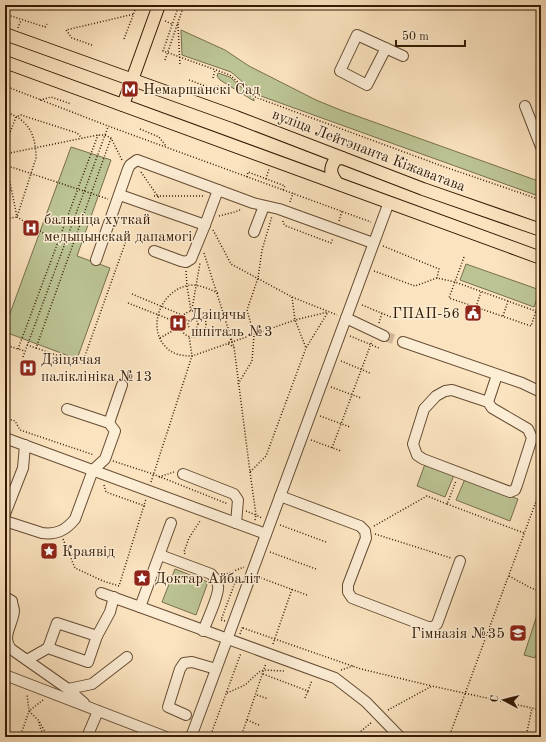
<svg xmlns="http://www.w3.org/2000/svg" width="546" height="742" font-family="'Old Standard TT',serif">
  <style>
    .green { fill: #bcc494; stroke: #786f4c }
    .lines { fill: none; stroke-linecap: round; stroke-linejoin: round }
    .minor-tunnel { stroke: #d3bb9a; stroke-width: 10; stroke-dasharray: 10 5; stroke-linecap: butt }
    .minor-casing { stroke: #664c33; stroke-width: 12 }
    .major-casing { stroke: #341a04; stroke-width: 14 }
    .path { stroke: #341a04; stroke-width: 1.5; stroke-dasharray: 1 2; stroke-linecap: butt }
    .minor { stroke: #fcedd5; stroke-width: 10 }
    .major { stroke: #fbe3bf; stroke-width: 12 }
    .labels { text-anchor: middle; stroke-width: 3; stroke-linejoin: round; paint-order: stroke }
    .poi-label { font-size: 15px; fill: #341a04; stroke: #fcedd5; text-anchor: start }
    .street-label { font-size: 15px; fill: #341a04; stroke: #fcedd5 }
  </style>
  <rect width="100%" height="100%" fill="#fbe3bf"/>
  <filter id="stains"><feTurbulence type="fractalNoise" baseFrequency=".005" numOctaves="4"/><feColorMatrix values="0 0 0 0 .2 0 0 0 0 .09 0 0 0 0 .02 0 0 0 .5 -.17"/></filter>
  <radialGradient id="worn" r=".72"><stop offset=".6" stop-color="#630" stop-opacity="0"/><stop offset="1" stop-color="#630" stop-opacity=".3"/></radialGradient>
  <g class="green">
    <polygon points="181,30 225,50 249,66 316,100 343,111 541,182 541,197 258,95 231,72 182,55"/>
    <polygon points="218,73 230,77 254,99 254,101 220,80 217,76"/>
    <polygon points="71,147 111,160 77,256 110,268 77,359 5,332 5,327"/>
    <polygon points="466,264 540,290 534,307 460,280"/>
    <polygon points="425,464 454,475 445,497 417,486"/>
    <polygon points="465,479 518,499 510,521 456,500"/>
    <polygon points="175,569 208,582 196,615 162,602"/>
    <polygon points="538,612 541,613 541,641 535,658 524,655"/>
  </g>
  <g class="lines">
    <polyline class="minor-tunnel" points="384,336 403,342"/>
    <g class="minor-casing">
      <g id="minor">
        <polyline points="386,48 367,85 340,71 357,35 403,56"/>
        <polyline points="525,106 541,147"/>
        <polyline points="120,195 205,225 218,190"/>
        <polyline points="254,232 264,206"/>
        <polyline points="154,251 181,261 186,262 191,259 205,225"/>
        <polyline points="96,260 128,169 130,165 137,160 253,203 279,209 373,243"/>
        <polyline points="346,318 384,336"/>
        <polyline points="403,342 522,383 541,392"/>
        <polyline points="488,402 452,390 445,391 436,396 424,409 413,444 417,455 423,459 510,492 515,490 517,485 532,438 528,429 492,408 488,402 497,375"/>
        <polyline points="67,409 109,423"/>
        <polyline points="5,438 266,534"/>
        <polyline points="183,474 234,494 238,500 236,523"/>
        <polyline points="280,496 360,526 365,531 366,538 348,585 348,592 352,598 428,627 433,627 437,624 460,561"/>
        <polyline points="5,514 23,468 25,445"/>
        <path d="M 5,521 L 42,533 C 57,535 66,530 75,519 L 93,470 L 105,459 L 115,431 L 109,423 L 122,385"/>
        <polyline points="171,523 140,607 335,678 366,702 400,737"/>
        <path d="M 160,555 L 211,574 C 214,577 217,580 218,585 C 220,593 207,621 203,631"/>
        <polyline points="101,593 140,607"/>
        <path d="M 5,597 L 12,601 C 12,604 14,608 14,611 C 13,624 1,637 11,649 L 68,689 L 84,703"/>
        <polyline points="48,648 57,623 97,636"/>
        <polyline points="27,660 48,648 88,662 97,636 110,612 114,597"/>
        <polyline points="5,675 166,737"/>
        <polyline points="68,689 92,684 127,657"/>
        <polyline points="186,715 168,707 180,669 184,663 192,662 216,669"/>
        <polyline points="87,737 98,711"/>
        <polyline points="191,737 389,202"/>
      </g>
    </g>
    <g class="major-casing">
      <g id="major">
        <polyline points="5,34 236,117 423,189 541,230"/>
        <polyline points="5,62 541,258"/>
        <polyline points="123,105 159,5"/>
        <path d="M 337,183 C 330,174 329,168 336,159 L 342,158"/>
      </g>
    </g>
    <g class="path">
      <polyline points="179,5 163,51 230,75 255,97 442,166 541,200"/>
      <polyline points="5,14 45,27 47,24"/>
      <polyline points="165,21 172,24"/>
      <polyline points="178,24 180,66"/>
      <polyline points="18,28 21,20"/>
      <polyline points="124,39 137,5"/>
      <polyline points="92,45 72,38 66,30 134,14"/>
      <polyline points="165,60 184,5"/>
      <polyline points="213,78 215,70"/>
      <polyline points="189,80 208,87 224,86"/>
      <polyline points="5,86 108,126 371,222"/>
      <polyline points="40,100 51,97 71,104"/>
      <path d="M 5,112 C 28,119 36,134 36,158 L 17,217 L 5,219"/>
      <polyline points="140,129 159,137 166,146"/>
      <polyline points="5,146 16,117 21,115 77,133 82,138"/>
      <polyline points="5,154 98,135 105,135 111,138 122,160"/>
      <polyline points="5,158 17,217 58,242"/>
      <polyline points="5,165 108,199"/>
      <polyline points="141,172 159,198"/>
      <polyline points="247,177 248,172 285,186 283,190"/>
      <polyline points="266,179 269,169"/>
      <polyline points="154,196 205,196"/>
      <polyline points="290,202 293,193"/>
      <polyline points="5,204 11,187"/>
      <polyline points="219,216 235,212 242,209"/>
      <polyline points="283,221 283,223 286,226 331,243 333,238"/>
      <polyline points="339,221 342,211"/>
      <polyline points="213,230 231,264 292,297 337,315"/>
      <polyline points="383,246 439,269 437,278"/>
      <polyline points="204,253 234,347 250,472 266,456 306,348 328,312"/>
      <polyline points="464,257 449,298 531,326 541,296"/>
      <polyline points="186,271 187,286 191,311"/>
      <polyline points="374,271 415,286 437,278 455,282 541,313"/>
      <path d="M 218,293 C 209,289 201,285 191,285 C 161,288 144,330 169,350 C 176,355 184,356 192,356 L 295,320 L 328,312"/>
      <polyline points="132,294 182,315"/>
      <polyline points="292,297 295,320 306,348"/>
      <polyline points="128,303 179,323"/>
      <polyline points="362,305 391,317"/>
      <polyline points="476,307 481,292"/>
      <polyline points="192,309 200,263"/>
      <circle cx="193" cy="324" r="13"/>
      <polyline points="503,316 508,301"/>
      <polyline points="181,317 188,321"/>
      <circle cx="193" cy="324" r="5"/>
      <polyline points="196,320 201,314"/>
      <polyline points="379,323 382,313"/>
      <polyline points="193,328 194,336"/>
      <polyline points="350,336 379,348"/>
      <polyline points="160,338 179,327"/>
      <polyline points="231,339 228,344 234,347"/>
      <polyline points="5,345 25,351"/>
      <polyline points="27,345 36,348 111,138"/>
      <polyline points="36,348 82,364 126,241 115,237"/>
      <polyline points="18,349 98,135"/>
      <polyline points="23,357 108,127"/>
      <polyline points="341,361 370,373"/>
      <polyline points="238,384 252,361 254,335 247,310 258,278 262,250 272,216"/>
      <polyline points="331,387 361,398"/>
      <polyline points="320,416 350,427"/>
      <polyline points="5,418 15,421 20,430 94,455"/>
      <polyline points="311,440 341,451"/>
      <polyline points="332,448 372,341"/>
      <polyline points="113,461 153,474 228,504"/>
      <polyline points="250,472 256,515 262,518"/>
      <polyline points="159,477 174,472"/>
      <polyline points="151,482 192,356 189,336"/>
      <polyline points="104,485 106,492 145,506"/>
      <polyline points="447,504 524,533"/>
      <polyline points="246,511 256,515 255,521"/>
      <polyline points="280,525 326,542"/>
      <polyline points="374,526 427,496 447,504 456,481"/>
      <polyline points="375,534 451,558"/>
      <polyline points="63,539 75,568 103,581 119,586 146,499"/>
      <polyline points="270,552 316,569"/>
      <polyline points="185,554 184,552 189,538 200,521"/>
      <polyline points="224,575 236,580"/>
      <polyline points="224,575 244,567"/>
      <polyline points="509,576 529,587 541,592"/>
      <polyline points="261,578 307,595"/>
      <polyline points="225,621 221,620 236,580 239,581"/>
      <polyline points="243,628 361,669 432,686"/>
      <polyline points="240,634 243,626"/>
      <polyline points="273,644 292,589"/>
      <polyline points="341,670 353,666"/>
      <polyline points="263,674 308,691 312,680"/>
      <polyline points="227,693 245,685 259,672 264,670 284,671"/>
      <polyline points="257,695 268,699"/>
      <polyline points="305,698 308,691"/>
      <polyline points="43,700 29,711 39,721 48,737"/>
      <polyline points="388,710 432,686 541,710"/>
      <polyline points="247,720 259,725"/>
      <polyline points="39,722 40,727 44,737"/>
      <polyline points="20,737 29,711 27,694"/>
      <polyline points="210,737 241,653"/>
      <polyline points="241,737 266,663"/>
      <polyline points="354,737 372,722"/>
      <polyline points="449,737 541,488"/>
      <polyline points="526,737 532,708"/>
    </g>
    <use href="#minor" class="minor"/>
    <use href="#major" class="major"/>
  </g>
  <defs>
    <g id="metro-square" transform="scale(0.9)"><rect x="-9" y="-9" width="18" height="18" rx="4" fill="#8f2418" stroke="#fcedd5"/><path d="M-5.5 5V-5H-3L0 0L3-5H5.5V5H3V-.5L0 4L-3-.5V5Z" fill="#fff"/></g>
    <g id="hospital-square" transform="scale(0.9)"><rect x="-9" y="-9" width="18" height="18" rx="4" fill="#8f2418" stroke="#fcedd5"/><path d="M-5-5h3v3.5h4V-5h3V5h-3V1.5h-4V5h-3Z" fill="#fff"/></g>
    <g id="civic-square" transform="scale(0.9)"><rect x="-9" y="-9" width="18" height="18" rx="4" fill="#8f2418" stroke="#fcedd5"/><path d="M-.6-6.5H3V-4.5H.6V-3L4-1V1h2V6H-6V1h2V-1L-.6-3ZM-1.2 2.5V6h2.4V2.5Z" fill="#fff"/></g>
    <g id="sight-square" transform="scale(0.9)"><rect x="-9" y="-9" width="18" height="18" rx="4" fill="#8f2418" stroke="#fcedd5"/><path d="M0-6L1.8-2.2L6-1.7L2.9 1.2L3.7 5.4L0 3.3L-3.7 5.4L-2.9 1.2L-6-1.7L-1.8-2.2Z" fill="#fff"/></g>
    <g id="school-square" transform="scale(0.9)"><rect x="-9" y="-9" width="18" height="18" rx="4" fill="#8f2418" stroke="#fcedd5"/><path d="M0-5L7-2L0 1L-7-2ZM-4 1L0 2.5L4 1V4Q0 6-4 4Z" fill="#fff"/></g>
  </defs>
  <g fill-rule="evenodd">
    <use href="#metro-square" x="130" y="89"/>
    <use href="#hospital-square" x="31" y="228"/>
    <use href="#civic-square" x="473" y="313"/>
    <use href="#hospital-square" x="178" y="323"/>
    <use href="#hospital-square" x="28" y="368"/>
    <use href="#sight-square" x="49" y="551"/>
    <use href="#sight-square" x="142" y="578"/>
    <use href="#school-square" x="518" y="633"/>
  </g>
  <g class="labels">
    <g class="poi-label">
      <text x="143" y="94">Немаршанскі Сад</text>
      <text x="44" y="224">бальніца хуткай<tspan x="44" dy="17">медыцынскай дапамогі</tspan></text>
      <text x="460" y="318" text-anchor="end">ГПАП-56</text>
      <text x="191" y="319">Дзіцячы<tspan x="191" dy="17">шпіталь №3</tspan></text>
      <text x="41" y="364">Дзіцячая<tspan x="41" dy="17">паліклініка №13</tspan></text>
      <text x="62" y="556">Краявід</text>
      <text x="155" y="583">Доктар Айбаліт</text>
      <text x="505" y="638" text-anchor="end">Гімназія №35</text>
    </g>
    <g class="street-label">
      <text transform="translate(369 150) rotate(21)" y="5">вуліца Лейтэнанта Кіжаватава</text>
    </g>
  </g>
  <rect width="546" height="742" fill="none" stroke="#fbe3bf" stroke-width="20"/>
  <rect x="6" y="6" width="534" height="730" fill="none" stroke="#341a04" stroke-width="2"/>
  <rect x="10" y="10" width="526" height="722" fill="none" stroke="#341a04"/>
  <g transform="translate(504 700) rotate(277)" stroke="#fcedd5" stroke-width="3" paint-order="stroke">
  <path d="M0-3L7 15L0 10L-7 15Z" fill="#341a04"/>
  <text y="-6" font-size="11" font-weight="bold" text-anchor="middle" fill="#341a04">С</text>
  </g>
  <path d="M396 40v6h69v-6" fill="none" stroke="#341a04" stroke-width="2"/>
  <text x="402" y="40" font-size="12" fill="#341a04" stroke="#fcedd5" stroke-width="3" paint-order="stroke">50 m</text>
  <rect width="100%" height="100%" filter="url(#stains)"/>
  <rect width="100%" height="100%" fill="url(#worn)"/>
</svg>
